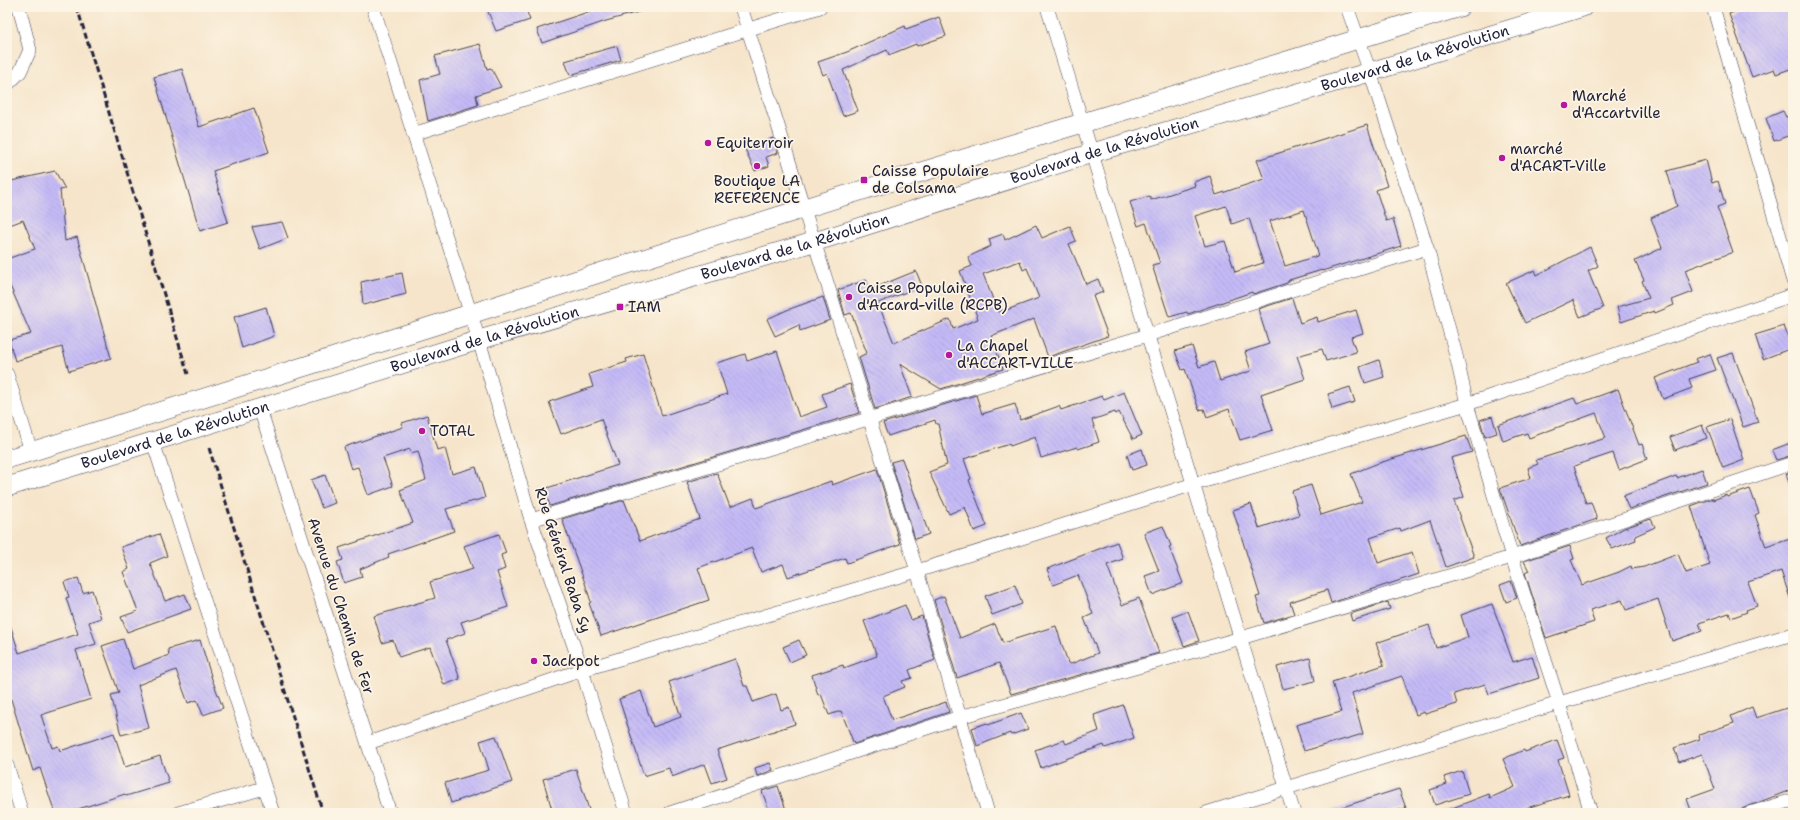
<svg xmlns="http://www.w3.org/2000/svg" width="1800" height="820" font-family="'Shantell Sans',sans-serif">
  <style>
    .building { fill: url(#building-back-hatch); fill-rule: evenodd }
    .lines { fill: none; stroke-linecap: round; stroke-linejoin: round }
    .minor-casing { stroke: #423f51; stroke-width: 14 }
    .secondary-casing { stroke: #423f51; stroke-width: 20 }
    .minor { stroke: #fff; stroke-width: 13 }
    .secondary { stroke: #fff; stroke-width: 19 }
    .rail { stroke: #22223b; stroke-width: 3; stroke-dasharray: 6 3; stroke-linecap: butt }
    .poi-dot { fill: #b5179e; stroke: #fcf5e5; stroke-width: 1.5 }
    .labels { text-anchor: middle; stroke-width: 3.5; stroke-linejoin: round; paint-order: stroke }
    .street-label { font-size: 15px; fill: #22223b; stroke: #fcf5e5 }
    .poi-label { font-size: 15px; fill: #22223b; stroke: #fcf5e5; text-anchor: start }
  </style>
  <defs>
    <pattern id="building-back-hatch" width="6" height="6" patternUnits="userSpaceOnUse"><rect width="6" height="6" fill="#c4baf6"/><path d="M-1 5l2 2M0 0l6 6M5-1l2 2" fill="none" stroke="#a8a0d4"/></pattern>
  </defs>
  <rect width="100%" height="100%" fill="#fcf5e5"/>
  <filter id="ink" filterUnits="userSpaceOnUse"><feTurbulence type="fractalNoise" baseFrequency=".025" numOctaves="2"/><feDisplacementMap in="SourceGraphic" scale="8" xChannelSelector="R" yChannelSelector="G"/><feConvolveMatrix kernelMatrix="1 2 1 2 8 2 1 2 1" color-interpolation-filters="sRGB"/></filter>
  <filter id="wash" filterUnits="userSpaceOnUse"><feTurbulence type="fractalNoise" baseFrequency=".012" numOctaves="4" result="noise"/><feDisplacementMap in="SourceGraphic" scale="16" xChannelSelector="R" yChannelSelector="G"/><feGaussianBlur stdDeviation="0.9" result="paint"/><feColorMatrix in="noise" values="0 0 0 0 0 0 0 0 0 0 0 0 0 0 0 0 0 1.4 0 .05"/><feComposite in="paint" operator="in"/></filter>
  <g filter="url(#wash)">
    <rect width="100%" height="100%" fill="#f6e5cb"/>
    <g id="blocks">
      <g class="building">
        <polygon points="486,7 525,7 530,20 496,31"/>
        <polygon points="603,7 642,7 642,11 606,21 542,43 537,29"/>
        <polygon points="1746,7 1793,7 1793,68 1776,74 1774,69 1752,77 1729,14"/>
        <polygon points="939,17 946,36 917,46 916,44 889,55 887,50 843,70 858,111 843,116 827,73 823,75 818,62 847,52 905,26 906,29"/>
        <polygon points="480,44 487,69 491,68 501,87 476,95 478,105 428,121 420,80 440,74 435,56"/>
        <polygon points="617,46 621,60 570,75 565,61"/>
        <polygon points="182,69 199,127 254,108 269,152 213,171 228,222 200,231 154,77"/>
        <polygon points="1783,111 1786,117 1793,115 1793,134 1774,141 1766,118"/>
        <path d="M 1367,125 L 1387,186 L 1376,190 L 1386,221 L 1393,219 L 1401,246 L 1322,271 L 1322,270 L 1289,280 L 1287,283 L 1253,294 L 1252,292 L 1188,314 L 1187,312 L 1169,317 L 1152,265 L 1160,263 L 1146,223 L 1138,226 L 1130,202 L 1150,196 L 1151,200 L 1195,186 L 1194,182 L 1210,176 L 1216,195 L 1264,179 L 1257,160 ZM 1226,206 L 1232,224 L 1249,218 L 1263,263 L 1235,272 L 1225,241 L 1205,246 L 1195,216 ZM 1304,210 L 1318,253 L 1317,256 L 1285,266 L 1270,221 Z"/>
        <polygon points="773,138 778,153 766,157 769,166 755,171 745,149"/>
        <polygon points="1706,160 1712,183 1718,181 1725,204 1717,207 1733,252 1685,270 1693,292 1672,300 1674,305 1655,313 1654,311 1621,322 1617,307 1649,298 1642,281 1644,280 1635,261 1662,248 1651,218 1677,206 1667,171"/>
        <polygon points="55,171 65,189 60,190 65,241 77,237 111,358 69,371 62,347 15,361 9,340 31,334 7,279 7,259 35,249 23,220 7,226 7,182"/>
        <polygon points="282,222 288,238 260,249 252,227"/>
        <path d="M 1036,225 L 1042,238 L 1070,226 L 1076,241 L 1069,244 L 1086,284 L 1098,279 L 1103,292 L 1093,296 L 1108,336 L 1048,357 L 1034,319 L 991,336 L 1003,369 L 941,389 L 900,364 L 912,397 L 875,409 L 859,357 L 867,353 L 851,313 L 845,315 L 838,290 L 866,280 L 869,290 L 916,271 L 922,286 L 878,303 L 894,343 L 950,319 L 953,329 L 978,319 L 960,271 L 972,266 L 968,257 L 991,246 L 989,239 L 1003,234 L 1005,240 ZM 1020,261 L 1023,270 L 1027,268 L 1039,298 L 1004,311 L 1003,310 L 998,312 L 983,274 Z"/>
        <polygon points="1590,247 1598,266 1588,271 1603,308 1580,317 1573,300 1525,323 1506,283 1535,270 1537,275"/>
        <polygon points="402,273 406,294 363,305 361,282"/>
        <polygon points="823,297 830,320 800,331 799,325 775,336 767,319 787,310"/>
        <polygon points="1292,298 1300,323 1317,317 1318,322 1356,310 1363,333 1351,337 1356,352 1326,361 1322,349 1297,356 1305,379 1261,394 1273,430 1240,440 1229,409 1207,417 1204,409 1199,410 1185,369 1182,370 1175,351 1192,346 1199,367 1214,362 1220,381 1251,371 1245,352 1269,344 1258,309"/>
        <polygon points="266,307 274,336 242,348 234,317"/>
        <polygon points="1784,326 1792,348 1763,359 1755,335"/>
        <polygon points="777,351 799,417 827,407 822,394 850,384 859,413 550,506 544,489 618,465 601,419 561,434 549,402 593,387 589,374 627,362 626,359 643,354 662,416 727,394 717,363 745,354 747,361"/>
        <polygon points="1733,353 1758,422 1743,427 1717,358"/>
        <polygon points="1710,354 1716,370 1689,379 1692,388 1663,399 1655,378 1697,362 1695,359"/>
        <polygon points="1379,360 1384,377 1365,383 1360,367"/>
        <polygon points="1350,387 1355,402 1332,409 1328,394"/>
        <polygon points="1618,389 1639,445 1642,444 1647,459 1619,470 1613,453 1574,466 1586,503 1591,502 1597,519 1520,546 1500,488 1531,478 1528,468 1538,464 1536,460 1606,438 1596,413 1529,438 1527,433 1503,441 1498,425 1574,398 1577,404"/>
        <polygon points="1124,392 1142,435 1133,439 1119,412 1116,414 1115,412 1092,420 1099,442 1078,449 1077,447 1041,458 1035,437 1010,446 1009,444 964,459 971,479 969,480 987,526 974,531 965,507 949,514 929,472 947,465 938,424 936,424 935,420 888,436 883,423 976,395 982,414 1015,404 1020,420 1059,406 1061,410 1102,396 1104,400"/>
        <polygon points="427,415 437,450 445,448 452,474 476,467 485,498 446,509 454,531 388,554 389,557 360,569 362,577 344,583 337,562 343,560 339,548 413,523 400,490 426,480 418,451 411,453 410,449 383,458 393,486 368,495 358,467 351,469 344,447 403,427 402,423"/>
        <polygon points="1492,416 1497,433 1485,437 1480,420"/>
        <polygon points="1730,419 1744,460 1723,468 1707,427"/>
        <polygon points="1702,425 1707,438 1675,450 1670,437"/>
        <polygon points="1466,436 1472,452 1451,458 1464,497 1454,501 1474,557 1446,567 1430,520 1401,531 1400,528 1370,538 1378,563 1412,552 1419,574 1331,603 1327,590 1290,602 1294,614 1264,623 1256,597 1260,596 1233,510 1251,504 1259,528 1299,515 1292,491 1311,485 1321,515 1362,502 1351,474 1376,464"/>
        <polygon points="1793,442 1793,455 1776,460 1772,450"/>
        <polygon points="1142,449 1147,465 1132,470 1127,455"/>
        <polygon points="902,459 929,534 915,539 891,462"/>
        <polygon points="877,469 900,544 847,563 845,558 788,577 783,564 761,572 752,548 698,568 709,600 601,636 589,603 591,602 585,583 562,519 624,500 640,541 700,519 687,482 717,473 730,507 753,498 756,508 831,481 832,485"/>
        <polygon points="1702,469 1707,483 1629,509 1623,496 1676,476 1677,478"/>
        <polygon points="1793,471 1793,488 1791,488 1786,474"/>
        <polygon points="325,475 335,503 322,508 311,480"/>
        <polygon points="1750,489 1759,513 1755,515 1766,547 1793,538 1793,600 1791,601 1781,571 1748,582 1757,606 1746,610 1747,612 1731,618 1729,613 1699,623 1702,631 1672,641 1658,599 1626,610 1622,600 1590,610 1594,622 1546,638 1525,573 1529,571 1524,561 1570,546 1574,559 1571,560 1582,585 1619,572 1631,566 1632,569 1644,567 1678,554 1686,573 1710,565 1691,506 1713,498 1713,500 1726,495 1727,497"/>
        <polygon points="1651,519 1655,527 1635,536 1636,540 1612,549 1606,538 1624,528"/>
        <polygon points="1163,526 1171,546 1169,547 1183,583 1152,595 1145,576 1159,571 1144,533"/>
        <polygon points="159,534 167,556 150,563 165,601 185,594 191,609 127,632 121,617 138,611 123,572 129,569 121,547"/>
        <polygon points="499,534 506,553 501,555 505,569 497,572 508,607 461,622 465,633 446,640 460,679 444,685 430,647 399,657 393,640 382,643 374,616 435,598 430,582 473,569 464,546"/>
        <polygon points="1117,542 1123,559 1107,565 1122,605 1139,598 1159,653 1011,694 999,663 957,678 934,600 944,596 960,638 995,624 1003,643 1056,626 1068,663 1071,664 1098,653 1084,618 1093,614 1078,575 1053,585 1047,569"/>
        <polygon points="78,578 83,593 92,590 101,618 89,622 96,644 76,650 91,699 41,715 52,748 58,746 60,751 114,733 125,767 160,756 169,783 126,796 125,794 66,813 55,813 40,768 33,771 7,686 7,624 10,624 19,653 78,634 66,598 69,597 64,582"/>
        <polygon points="1511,581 1517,598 1506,602 1500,585"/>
        <polygon points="1015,585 1022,604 992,615 985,596"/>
        <polygon points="1388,602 1390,609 1352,621 1350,614"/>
        <polygon points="1492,604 1513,662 1532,656 1539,678 1489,694 1485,684 1454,694 1457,704 1425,714 1424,712 1416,715 1402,676 1352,693 1363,734 1304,751 1296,725 1341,712 1332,682 1384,665 1376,643 1429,625 1436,648 1468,637 1461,615"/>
        <polygon points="905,605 911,620 922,616 935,660 909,670 912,678 902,681 905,687 883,696 892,720 946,702 949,712 854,744 841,711 829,715 821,694 818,695 812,675 843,665 844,668 877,656 864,621"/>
        <polygon points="1188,611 1199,641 1184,646 1173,617"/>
        <polygon points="123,639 133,669 169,655 168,649 200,640 212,679 223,708 203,715 197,700 188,703 176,670 138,685 149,728 121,735 111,695 119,693 102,646"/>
        <polygon points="799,640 806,655 790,662 783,647"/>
        <polygon points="1310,658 1315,681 1283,689 1277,667"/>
        <polygon points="735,659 744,686 747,686 753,702 776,694 781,710 789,707 795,724 717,750 727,778 712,783 705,764 672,777 669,768 644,776 619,699 641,691 653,727 681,717 669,682"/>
        <polygon points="1123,705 1134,738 1105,748 1104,745 1041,768 1035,750 1064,740 1066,744 1099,731 1094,715"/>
        <polygon points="1793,706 1793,789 1731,813 1692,813 1687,799 1715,789 1702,754 1679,762 1674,748 1700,739 1699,735 1734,723 1731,716 1752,707 1756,718"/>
        <polygon points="1021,713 1028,729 1011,735 1010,733 977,746 972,728 987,723 988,725"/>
        <polygon points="496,736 512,782 451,803 445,783 489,770 480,741"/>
        <polygon points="1557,740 1564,758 1558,760 1569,795 1520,810 1521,813 1443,813 1442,812 1489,794 1490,798 1515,787 1503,759 1524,750 1525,752"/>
        <polygon points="770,763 773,770 757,776 755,768"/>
        <polygon points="576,769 590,813 553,813 543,779"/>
        <polygon points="1462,771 1469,794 1435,805 1430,790 1447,784 1444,777"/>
        <polygon points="778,786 787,813 770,813 762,791"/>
        <polygon points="1399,789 1406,808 1389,813 1334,813 1333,810"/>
      </g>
    </g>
  </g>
  <g filter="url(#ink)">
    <use href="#blocks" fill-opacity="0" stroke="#423f51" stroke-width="1"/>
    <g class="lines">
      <g class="minor-casing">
        <g id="minor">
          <polyline points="373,7 479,340 531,520 582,670 626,813"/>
          <polyline points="741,7 917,571 988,813"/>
          <polyline points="1047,7 1294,813"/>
          <polyline points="1347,7 1370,72 1427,248 1456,355 1467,404 1512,557 1559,703 1591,813"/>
          <polyline points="1713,7 1793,281"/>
          <polyline points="7,85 20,72 30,50 19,7"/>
          <polyline points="413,134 820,7"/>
          <polyline points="7,374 31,451"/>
          <polyline points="260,409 390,813"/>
          <polyline points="153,442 273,813"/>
          <polyline points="531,520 1148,335 1427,248"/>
          <polyline points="368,743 582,670 917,571 1194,484 1467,404 1793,295"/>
          <polyline points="7,765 22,813"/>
          <polyline points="178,813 264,788"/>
          <polyline points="670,813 960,717 1241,638 1512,557 1793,463"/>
          <polyline points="1206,813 1559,703 1793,634"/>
          <polyline points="1750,813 1793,800"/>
        </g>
      </g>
      <g class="secondary-casing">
        <g id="secondary">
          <path d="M 7,459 C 273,378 537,292 802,209 C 1021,140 1241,77 1460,7"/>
          <path id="s1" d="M 7,487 L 479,340 L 827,238 L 1092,153 L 1370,72 L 1583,7"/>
        </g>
      </g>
      <use href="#minor" class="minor"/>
      <use href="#secondary" class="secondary"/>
      <g class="rail">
        <polyline points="77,7 188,374"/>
        <polyline points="209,448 323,813"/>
      </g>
    </g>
  </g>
  <g class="poi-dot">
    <circle cx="1564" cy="105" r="4"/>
    <circle cx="708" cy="143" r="4"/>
    <circle cx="1502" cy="158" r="4"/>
    <circle cx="757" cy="166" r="4"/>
    <rect x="860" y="176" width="8" height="8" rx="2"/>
    <circle cx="849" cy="297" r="4"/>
    <rect x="616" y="303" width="8" height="8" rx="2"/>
    <circle cx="949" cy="355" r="4"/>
    <circle cx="422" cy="431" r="4"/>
    <circle cx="534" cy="661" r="4"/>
  </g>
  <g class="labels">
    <g class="street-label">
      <text dy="5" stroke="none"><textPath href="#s1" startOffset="1472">Boulevard de la Révolution</textPath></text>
      <text dy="5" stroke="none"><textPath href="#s1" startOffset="1148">Boulevard de la Révolution</textPath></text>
      <text dy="5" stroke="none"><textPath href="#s1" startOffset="824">Boulevard de la Révolution</textPath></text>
      <text dy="5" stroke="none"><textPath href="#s1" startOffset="500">Boulevard de la Révolution</textPath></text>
      <text dy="5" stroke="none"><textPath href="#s1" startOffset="176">Boulevard de la Révolution</textPath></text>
      <text transform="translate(563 560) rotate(72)" y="5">Rue Général Baba Sy</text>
      <text transform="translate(341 606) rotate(72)" y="5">Avenue du Chemin de Fer</text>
    </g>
    <g class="poi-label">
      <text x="1572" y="101">Marché<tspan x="1572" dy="17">d'Accartville</tspan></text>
      <text x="716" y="148">Equiterroir</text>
      <text x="1510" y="154">marché<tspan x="1510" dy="17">d'ACART-Ville</tspan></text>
      <text x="872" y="176">Caisse Populaire<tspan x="872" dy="17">de Colsama</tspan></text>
      <text x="757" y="186" text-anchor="middle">Boutique LA<tspan x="757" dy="17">REFERENCE</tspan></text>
      <text x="857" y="293">Caisse Populaire<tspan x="857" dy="17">d'Accard-ville (RCPB)</tspan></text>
      <text x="628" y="312">IAM</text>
      <text x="957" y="351">La Chapel<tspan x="957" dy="17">d'ACCART-VILLE</tspan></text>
      <text x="430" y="436">TOTAL</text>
      <text x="542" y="666">Jackpot</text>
    </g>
  </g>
  <rect width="1800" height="820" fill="none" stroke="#fcf5e5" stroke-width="24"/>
</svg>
